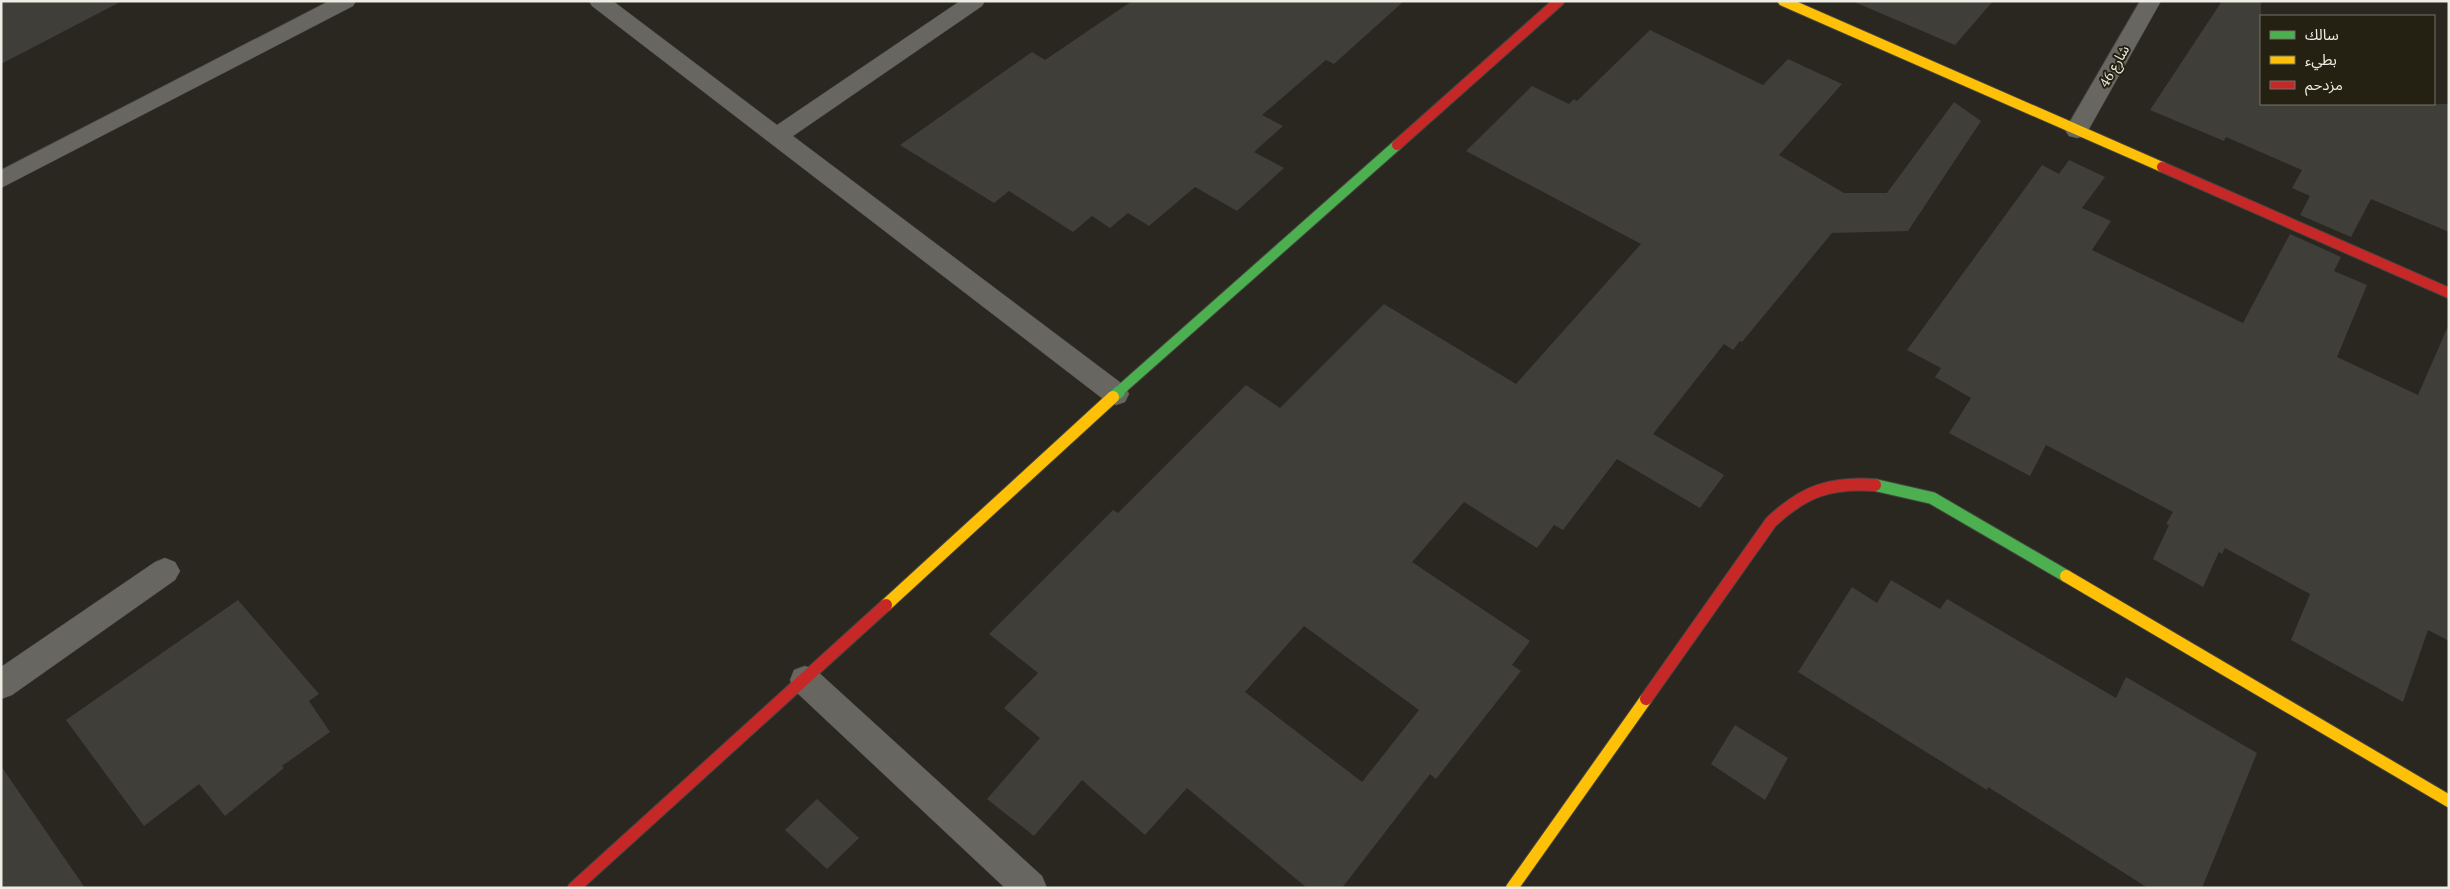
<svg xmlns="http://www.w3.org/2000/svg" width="2450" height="889" font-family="'PT Serif','Noto Sans Arabic',serif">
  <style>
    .building { fill: #403e38; fill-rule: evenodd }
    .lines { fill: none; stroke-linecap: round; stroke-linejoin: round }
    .street-casing { stroke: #46443e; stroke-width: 1 }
    .fast-far1-casing { stroke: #46443e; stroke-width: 12 }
    .fast-casing { stroke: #46443e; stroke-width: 14 }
    .slow-far1-casing { stroke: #46443e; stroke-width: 12 }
    .slow-casing { stroke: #46443e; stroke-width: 14 }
    .jam-far1-casing { stroke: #46443e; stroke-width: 12 }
    .jam-casing { stroke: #46443e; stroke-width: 14 }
    .street { fill: #676660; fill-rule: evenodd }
    .fast-far1 { stroke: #4caf50; stroke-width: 10 }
    .fast { stroke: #4caf50; stroke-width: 12 }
    .slow-far1 { stroke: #ffc107; stroke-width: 10 }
    .slow { stroke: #ffc107; stroke-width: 12 }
    .jam-far1 { stroke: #c62828; stroke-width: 10 }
    .jam { stroke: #c62828; stroke-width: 12 }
    .labels { text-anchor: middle; stroke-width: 4; stroke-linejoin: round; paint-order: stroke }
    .street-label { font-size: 14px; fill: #eeede4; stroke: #242113 }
  </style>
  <rect width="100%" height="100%" fill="#292720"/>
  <g class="building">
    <polygon points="1,1 122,1 1,64"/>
    <polygon points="1132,1 1404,1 1334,64 1326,60 1262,115 1283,126 1254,152 1284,168 1237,211 1195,187 1149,226 1128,213 1110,228 1092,216 1073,232 1009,191 994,203 900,145 1032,52 1045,60"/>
    <polygon points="1852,1 1993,1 1955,45"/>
    <polygon points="2222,1 2261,1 2261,104 2449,104 2449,232 2371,199 2351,237 2300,215 2310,196 2292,188 2302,170 2226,137 2224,141 2150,110"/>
    <path d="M 1650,30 L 1763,85 L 1788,59 L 1842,84 L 1779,155 L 1844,193 L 1887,193 L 1954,102 L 1981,121 L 1908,231 L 1832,233 L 1742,342 L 1740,341 L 1733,350 L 1724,344 L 1653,434 L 1724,475 L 1700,508 L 1617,459 L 1563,530 L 1554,525 L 1537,548 L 1464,502 L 1412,562 L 1530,641 L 1512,665 L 1521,671 L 1436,779 L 1430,774 L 1342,888 L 1307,888 L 1187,788 L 1145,835 L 1082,780 L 1034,836 L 987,799 L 1040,738 L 1004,708 L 1038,673 L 989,634 L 1113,510 L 1118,513 L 1246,385 L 1280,408 L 1384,304 L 1516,384 L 1641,244 L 1466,151 L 1532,86 L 1569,104 L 1574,99 L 1577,101 ZM 1304,626 L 1419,710 L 1362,782 L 1245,692 Z"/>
    <polygon points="2069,160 2105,177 2082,208 2111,221 2092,250 2243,323 2290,234 2341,257 2334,271 2367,285 2337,357 2418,395 2449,324 2449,641 2428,630 2403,702 2291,640 2310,594 2225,548 2222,554 2219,552 2203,587 2153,559 2169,525 2166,524 2173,512 2046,445 2030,476 1949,433 1971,398 1935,377 1941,368 1907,350 2042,165 2059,174"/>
    <polygon points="1891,580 1940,609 1947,599 2116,698 2126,677 2257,753 2202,888 2148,888 1988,787 1987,790 1798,672 1852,587 1877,603"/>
    <polygon points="238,600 319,694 309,701 330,732 282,766 284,768 225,816 199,784 144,826 66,720"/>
    <polygon points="1735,725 1788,758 1765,800 1711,764"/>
    <polygon points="1,766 85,888 1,888"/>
    <polygon points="817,799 859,838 827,869 785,830"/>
  </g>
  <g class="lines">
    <g class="street-casing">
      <g id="street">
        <polygon points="329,1 356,1 353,6 1,188 1,170"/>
        <polygon points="589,1 613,1 777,125 960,1 985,1 982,6 793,136 1125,386 1129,394 1125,402 1116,405 1107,402 592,6"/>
        <polygon points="2140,1 2161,1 2085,136 2077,138 2069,136 2065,130"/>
        <polygon points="165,558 175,562 180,571 175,580 12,695 1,699 1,667 155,562"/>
        <polygon points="805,666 816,670 1042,876 1047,888 1005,888 794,690 790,680 794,670"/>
      </g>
    </g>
    <g class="fast-far1-casing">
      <polyline id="fast-far1" points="1117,393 1397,145"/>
    </g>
    <g class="fast-casing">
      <g id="fast">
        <polyline points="1113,397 1119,392"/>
        <polyline points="1875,485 1932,498 2066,576"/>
      </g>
    </g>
    <g class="slow-far1-casing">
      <polyline id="slow-far1" points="1783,1 2162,167"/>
    </g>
    <g class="slow-casing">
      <g id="slow">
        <polyline points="2066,576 2449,801"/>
        <polyline points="886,605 1113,397"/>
        <polyline points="1512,888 1646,699"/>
      </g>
    </g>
    <g class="jam-far1-casing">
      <g id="jam-far1">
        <polyline points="1397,145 1559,1"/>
        <polyline points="2162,167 2449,293"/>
      </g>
    </g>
    <g class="jam-casing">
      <g id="jam">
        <path d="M 1646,699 L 1771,522 C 1804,491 1830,482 1875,485"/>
        <polyline points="574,888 886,605"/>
      </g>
    </g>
    <use href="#street" class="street"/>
    <use href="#fast-far1" class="fast-far1"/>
    <use href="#fast" class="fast"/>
    <use href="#slow-far1" class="slow-far1"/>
    <use href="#slow" class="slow"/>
    <use href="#jam-far1" class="jam-far1"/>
    <use href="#jam" class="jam"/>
  </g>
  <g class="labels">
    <g class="street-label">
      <text transform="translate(2114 66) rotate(-60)" y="5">شارع 46</text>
    </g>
  </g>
  <rect width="2450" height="889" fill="none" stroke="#eeede4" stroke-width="5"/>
  <rect x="2260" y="15" width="175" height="90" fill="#242113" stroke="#757367"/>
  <rect x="2270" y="31" width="25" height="8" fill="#4caf50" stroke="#757367"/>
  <text x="2305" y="40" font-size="15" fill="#eeede4">سالك</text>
  <rect x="2270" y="56" width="25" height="8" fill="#ffc107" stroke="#757367"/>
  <text x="2305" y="65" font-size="15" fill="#eeede4">بطيء</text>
  <rect x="2270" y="81" width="25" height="8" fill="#c62828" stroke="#757367"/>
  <text x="2305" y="90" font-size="15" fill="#eeede4">مزدحم</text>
</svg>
